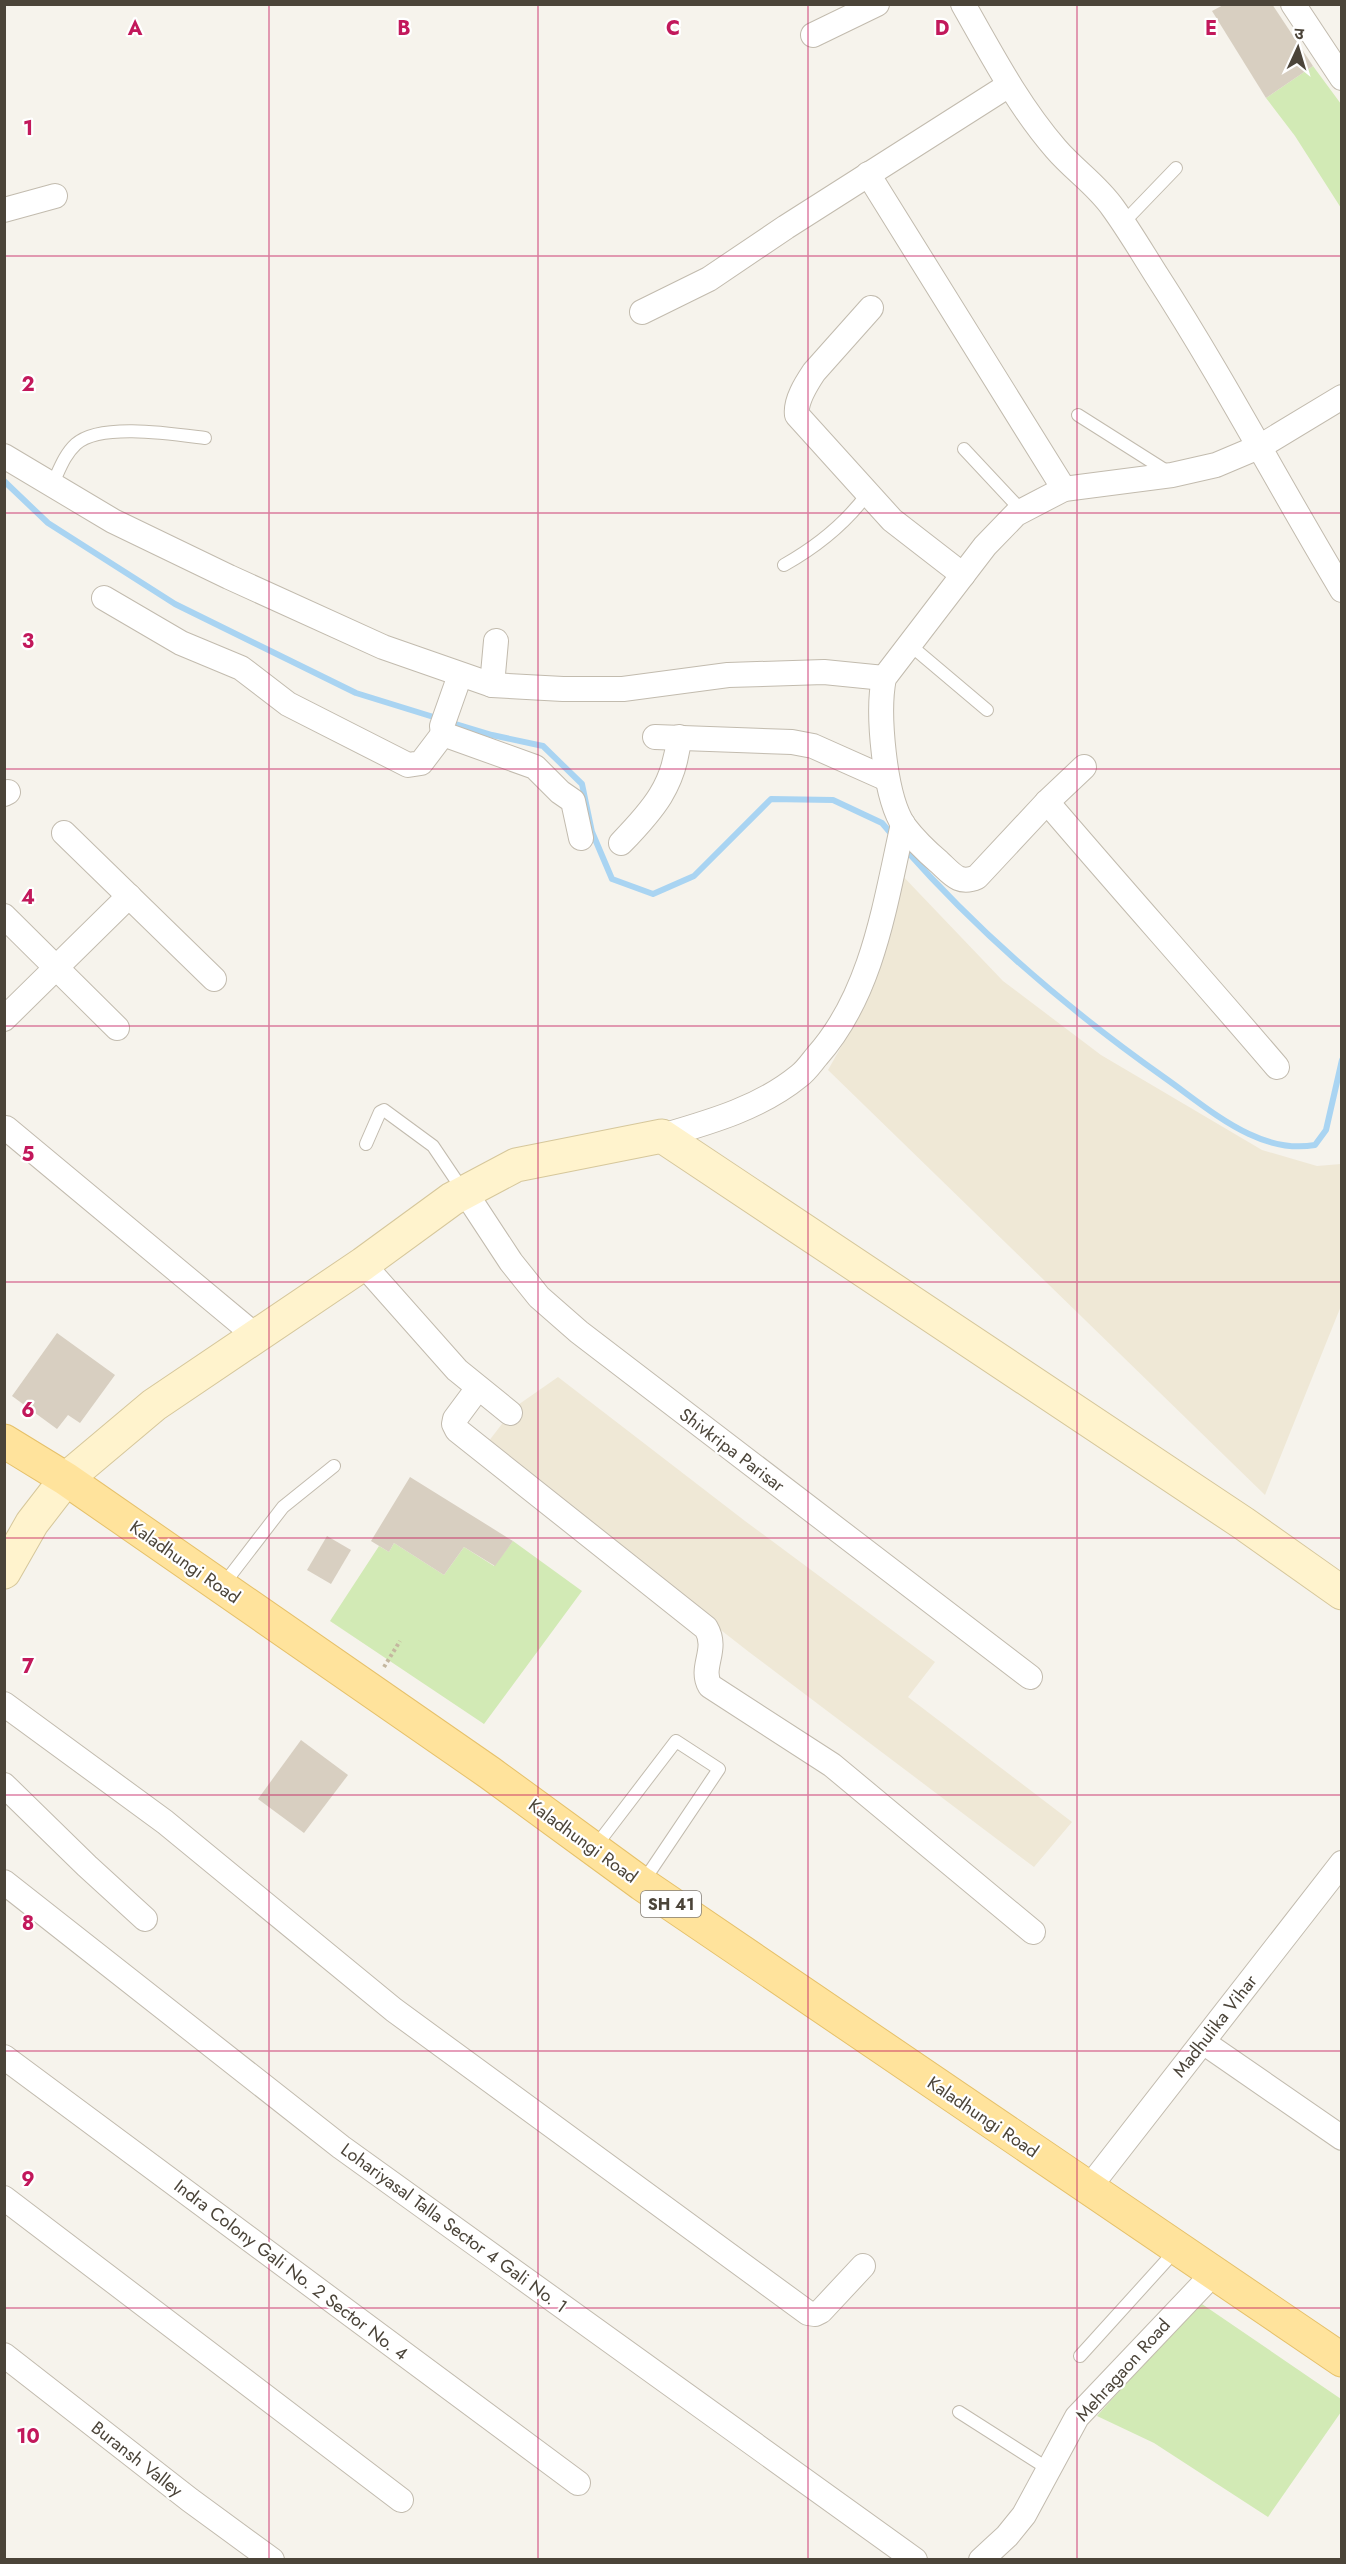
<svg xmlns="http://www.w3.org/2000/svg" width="1346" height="2564" font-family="Jost,'Noto Sans Devanagari',sans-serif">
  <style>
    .education { fill: #efe8d6 }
    .green { fill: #d2eab5 }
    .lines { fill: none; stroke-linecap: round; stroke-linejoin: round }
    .stream { stroke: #a9d4f2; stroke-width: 6 }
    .building { fill: #d8cfc1 }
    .lane-casing { stroke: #c2bbae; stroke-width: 14 }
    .street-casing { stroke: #c2bbae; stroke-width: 26 }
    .secondary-casing { stroke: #d6c79b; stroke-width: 35 }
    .primary-casing { stroke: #e6c16a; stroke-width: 35 }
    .path { stroke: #c4b79f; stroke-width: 4; stroke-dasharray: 3 3; stroke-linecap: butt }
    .lane { stroke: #fff; stroke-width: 12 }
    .street { stroke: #fff; stroke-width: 24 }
    .secondary { stroke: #fff3cd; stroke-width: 33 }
    .primary { stroke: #ffe39c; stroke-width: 33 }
    .grid { fill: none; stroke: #c2185b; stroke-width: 1.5; stroke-opacity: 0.55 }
    .labels { text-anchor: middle; stroke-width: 4.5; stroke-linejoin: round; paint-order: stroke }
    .shield { fill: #fff; stroke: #817c74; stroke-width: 1.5 }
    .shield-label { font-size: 16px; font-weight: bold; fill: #4b4439 }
    .street-label { font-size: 18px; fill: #4b4439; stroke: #fff }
    .grid-label { font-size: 20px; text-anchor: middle; font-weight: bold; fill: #c2185b; stroke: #fff; stroke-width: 4.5; stroke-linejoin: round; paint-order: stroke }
  </style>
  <rect width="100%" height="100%" fill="#f6f3ec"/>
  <g class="education">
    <polygon points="897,870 1003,981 1101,1055 1262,1150 1317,1166 1341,1164 1341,1306 1265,1495 828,1070 863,1008"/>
    <polygon points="558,1377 745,1521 935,1662 908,1697 1072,1822 1034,1867 749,1652 485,1446 515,1407"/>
  </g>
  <g class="green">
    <polygon points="1313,66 1341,104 1341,208 1295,136 1266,98"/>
    <polygon points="513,1541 582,1591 484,1724 330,1621 379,1546 389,1552 394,1543 444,1575 464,1547 494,1566"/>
    <polygon points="1199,2302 1341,2399 1341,2412 1268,2517 1154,2443 1097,2416"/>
  </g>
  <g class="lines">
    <g class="stream">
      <polyline points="4,481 48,523 175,604 356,693 440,719"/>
      <polyline points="449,722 492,735 543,746 582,784 592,832 612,879 653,894 694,876 771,799 833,800 882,823 894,837"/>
      <path d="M 905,849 C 982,936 1070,1011 1165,1078 C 1192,1097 1219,1120 1249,1134 C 1270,1144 1292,1149 1315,1145 L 1326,1130 L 1342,1060"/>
    </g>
  </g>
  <g class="building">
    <polygon points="1225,4 1272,4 1313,66 1266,98 1212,11"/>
    <polygon points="57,1333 115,1375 80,1423 68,1415 57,1429 12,1396"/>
    <polygon points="410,1477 513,1541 495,1566 464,1547 444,1575 394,1543 389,1552 371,1541"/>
    <polygon points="327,1536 351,1550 331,1584 307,1570"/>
    <polygon points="301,1740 348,1775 304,1833 258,1799"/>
  </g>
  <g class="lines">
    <g class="lane-casing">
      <g id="lane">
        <polyline points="1123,223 1176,168"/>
        <polyline points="1078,415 1168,472"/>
        <polyline points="964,449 1022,511"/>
        <path d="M 52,485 C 59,471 64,455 76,444 C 100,422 174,434 205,438"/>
        <path d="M 784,565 C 816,547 846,523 868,493"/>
        <polyline points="910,645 987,710"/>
        <polyline points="366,1144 380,1112 384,1110 433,1146 464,1192"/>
        <polyline points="223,1585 283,1507 334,1466"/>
        <polyline points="595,1847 676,1741 719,1769 643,1882"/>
        <polyline points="1080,2356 1176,2250"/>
        <polyline points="959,2412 1050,2470"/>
      </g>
    </g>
    <g class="street-casing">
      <g id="street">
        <path d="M 963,4 C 992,55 1018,105 1056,149 C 1074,170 1097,185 1113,208 C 1129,230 1143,254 1157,276 C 1223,378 1279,485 1342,590"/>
        <polyline points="1293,4 1342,78"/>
        <polyline points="813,35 877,4"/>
        <polyline points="868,174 1064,489"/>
        <polyline points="4,210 55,196"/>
        <path d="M 871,308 L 814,372 C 806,384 795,401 797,415 L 892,520 L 963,575"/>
        <polyline points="642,312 709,279 786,227 1009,85"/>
        <polyline points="4,456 113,521 229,577 383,647 492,685 563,689 623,689 728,675 824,672 884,678"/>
        <polyline points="104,598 181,643 241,668 288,704 408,765 421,763 443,734"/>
        <polyline points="460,675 442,726 443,734 535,767 560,792 573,801 581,838"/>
        <polyline points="492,685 496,641"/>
        <polyline points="655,737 792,742 813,746 887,779"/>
        <path d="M 1084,767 L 1047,802 L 977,877 C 959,885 952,874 939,862 C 926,851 914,839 904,826 C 884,796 877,712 884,678 L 985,546 L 1016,514 L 1064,489 L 1172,475 L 1216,465 L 1261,446 L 1342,397"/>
        <polyline points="4,794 8,792"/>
        <path d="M 1047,802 C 1123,891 1201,978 1277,1067"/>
        <polyline points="64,833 214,979"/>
        <path d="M 621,843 C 653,810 675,785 679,737"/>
        <polyline points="4,916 117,1028"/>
        <polyline points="4,1019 129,896"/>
        <polyline points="6,1128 256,1336"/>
        <path d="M 662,1136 C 710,1122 760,1108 799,1076 C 806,1071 812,1062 817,1056 C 873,993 885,903 903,824"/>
        <polyline points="465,1192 511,1262 539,1297 579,1332 1030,1677"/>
        <polyline points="363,1264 457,1370 510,1413"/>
        <path d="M 478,1388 L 455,1419 L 454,1424 L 457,1430 L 706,1628 C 719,1650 699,1667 710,1686 L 832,1765 L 1033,1932"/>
        <polyline points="4,1704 165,1822 394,2010 808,2313 815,2314 821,2311 863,2266"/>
        <polyline points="4,1785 87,1866 145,1919"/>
        <polyline points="4,1882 341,2147 915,2560"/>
        <polyline points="1203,2042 1342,2138"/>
        <polyline points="4,2057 578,2483"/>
        <polyline points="1088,2189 1342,1863"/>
        <polyline points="4,2198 401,2500"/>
        <polyline points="4,2355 190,2500 272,2560"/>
        <polyline points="981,2560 1007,2536 1024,2515 1077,2417 1213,2274"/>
      </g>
    </g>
    <g class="secondary-casing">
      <polyline id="secondary" points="4,1572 32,1523 66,1479 154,1405 363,1264 452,1199 516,1165 662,1136 1243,1523 1342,1593"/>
    </g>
    <g class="primary-casing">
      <polyline id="primary" points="4,1441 66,1479 490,1773 642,1884 1342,2360"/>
    </g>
    <polyline class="path" points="384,1667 400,1641"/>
    <use href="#lane" class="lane"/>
    <use href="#street" class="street"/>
    <use href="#secondary" class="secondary"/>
    <use href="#primary" class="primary"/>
  </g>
  <path class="grid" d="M 269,4 L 269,2560M 538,4 L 538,2560M 808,4 L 808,2560M 1077,4 L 1077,2560M 4,256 L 1342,256M 4,513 L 1342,513M 4,769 L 1342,769M 4,1026 L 1342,1026M 4,1282 L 1342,1282M 4,1538 L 1342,1538M 4,1795 L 1342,1795M 4,2051 L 1342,2051M 4,2308 L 1342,2308"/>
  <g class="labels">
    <rect class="shield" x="641" y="1891" width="60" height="26" rx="4.5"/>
    <g class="shield-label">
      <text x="671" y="1910">SH 41</text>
    </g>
    <g class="street-label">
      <text transform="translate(732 1450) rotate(37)" y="6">Shivkripa Parisar</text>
      <text transform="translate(185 1562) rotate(35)" y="6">Kaladhungi Road</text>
      <text transform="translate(583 1841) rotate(36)" y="6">Kaladhungi Road</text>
      <text transform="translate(1215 2026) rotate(-52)" y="6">Madhulika Vihar</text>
      <text transform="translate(983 2117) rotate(34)" y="6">Kaladhungi Road</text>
      <text transform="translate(454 2228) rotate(36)" y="6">Lohariyasal Talla Sector 4 Gali No. 1</text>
      <text transform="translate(291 2270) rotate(37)" y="6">Indra Colony Gali No. 2 Sector No. 4</text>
      <text transform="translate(1123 2370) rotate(-48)" y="6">Mehragaon Road</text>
      <text transform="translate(137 2459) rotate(38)" y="6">Buransh Valley</text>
    </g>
  </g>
  <g class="grid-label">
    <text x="135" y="35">A</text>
    <text x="404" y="35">B</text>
    <text x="673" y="35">C</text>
    <text x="942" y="35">D</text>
    <text x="1211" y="35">E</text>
    <text x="28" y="135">1</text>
    <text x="28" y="391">2</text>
    <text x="28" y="648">3</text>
    <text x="28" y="904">4</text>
    <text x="28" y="1161">5</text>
    <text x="28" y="1417">6</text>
    <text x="28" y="1673">7</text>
    <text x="28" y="1930">8</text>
    <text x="28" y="2186">9</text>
    <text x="28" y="2443">10</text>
  </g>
  <rect width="1346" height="2564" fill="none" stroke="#4b4439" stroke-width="12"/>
  <g transform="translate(1298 48) rotate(4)" stroke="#ffffff" stroke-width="4.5" paint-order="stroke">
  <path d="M0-4.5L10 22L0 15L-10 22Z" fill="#4b4439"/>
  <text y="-9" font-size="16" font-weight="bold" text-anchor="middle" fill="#4b4439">उ</text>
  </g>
</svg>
